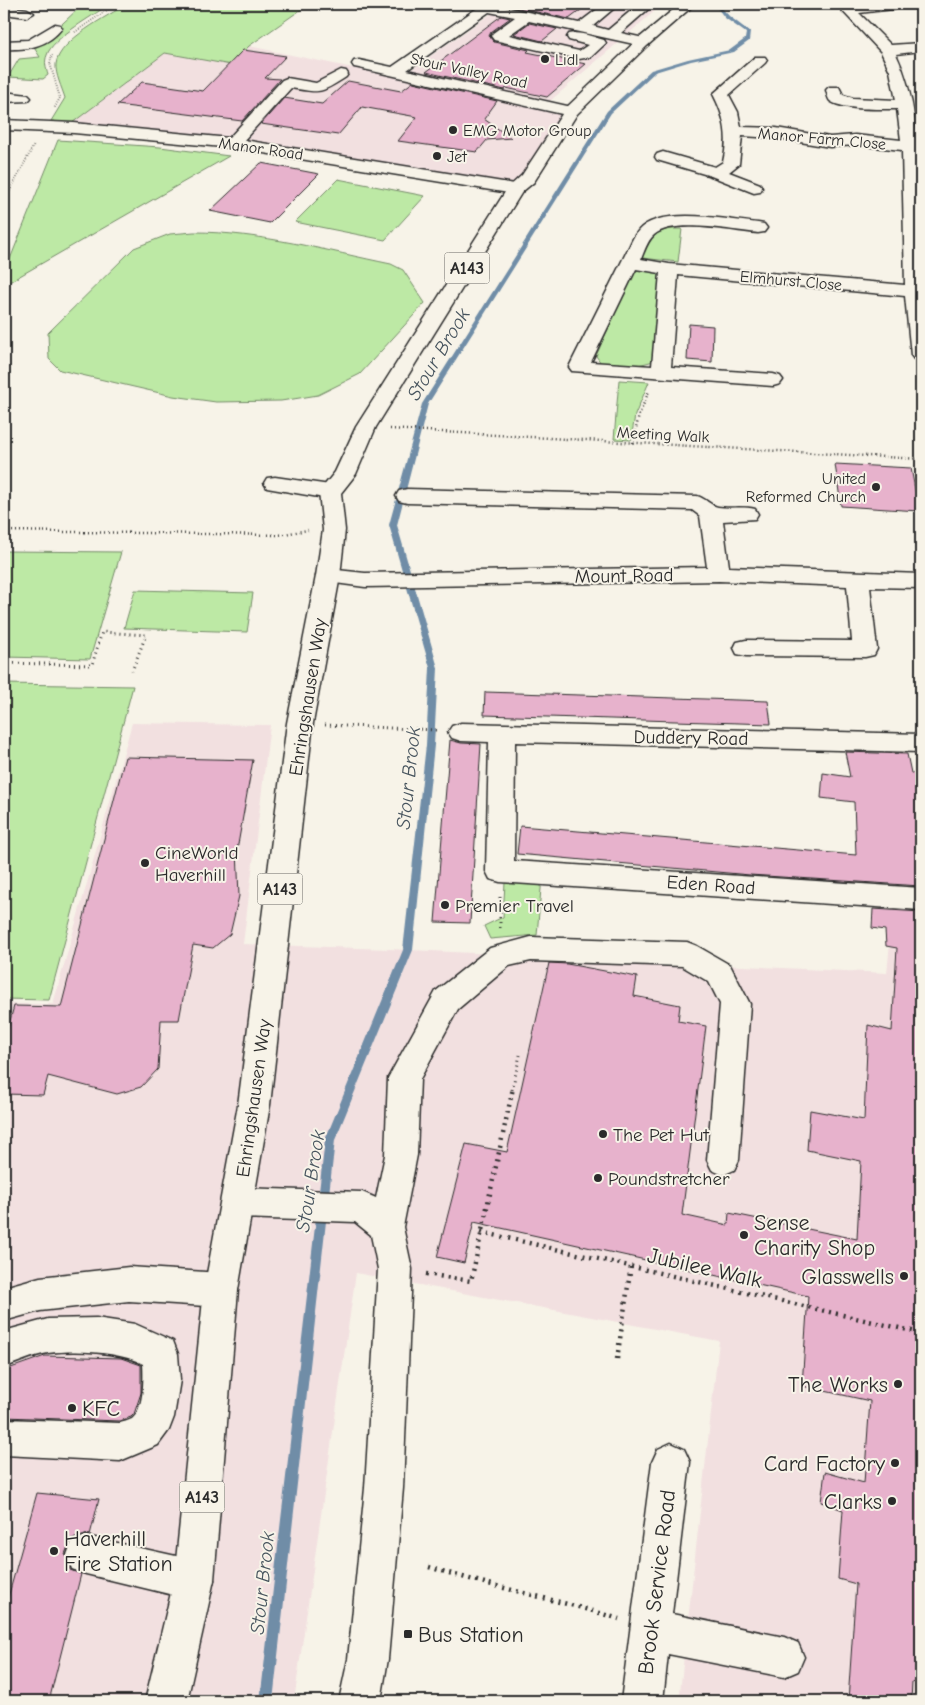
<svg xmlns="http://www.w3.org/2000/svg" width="925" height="1705" font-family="'Comic Neue',sans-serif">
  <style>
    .built { fill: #f2e0e0 }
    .green { fill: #bde9a5; stroke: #748a68 }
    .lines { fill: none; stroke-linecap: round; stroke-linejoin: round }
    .stream { fill: #6f8da7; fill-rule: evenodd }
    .building { fill: #e7b2cc; stroke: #2b2b2b }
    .minor-casing { stroke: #2b2b2b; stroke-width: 3 }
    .major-casing { stroke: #2b2b2b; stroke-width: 3 }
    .path-far3 { stroke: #2b2b2b; stroke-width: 2; stroke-dasharray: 0.5 2; stroke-linecap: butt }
    .path-far2 { stroke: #2b2b2b; stroke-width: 2.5; stroke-dasharray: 1 3; stroke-linecap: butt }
    .path-far1 { stroke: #2b2b2b; stroke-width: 3; stroke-dasharray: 1 4; stroke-linecap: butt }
    .path { stroke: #2b2b2b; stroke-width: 4.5; stroke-dasharray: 2 5; stroke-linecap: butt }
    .minor { fill: #f7f3e8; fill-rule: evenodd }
    .major { fill: #f7f3e8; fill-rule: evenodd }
    .poi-dot { fill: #2b2b2b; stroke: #f7f3e8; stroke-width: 2 }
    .labels { text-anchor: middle; stroke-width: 4; stroke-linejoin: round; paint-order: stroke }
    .far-poi-label { font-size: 16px; fill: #2b2b2b; stroke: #f7f3e8; text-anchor: start }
    .far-street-label { font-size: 16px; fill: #2b2b2b; stroke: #f7f3e8 }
    .shield { fill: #f7f3e8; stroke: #686764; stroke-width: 1 }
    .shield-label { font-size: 18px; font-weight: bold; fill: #2b2b2b }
    .street-label { font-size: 19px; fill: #2b2b2b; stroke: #f7f3e8 }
    .poi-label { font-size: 19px; fill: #2b2b2b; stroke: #f7f3e8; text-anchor: start }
    .water-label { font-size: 20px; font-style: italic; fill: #47545e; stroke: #f7f3e8 }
    .near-poi-label { font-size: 22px; fill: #2b2b2b; stroke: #f7f3e8; text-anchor: start }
    .near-street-label { font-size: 22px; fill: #2b2b2b; stroke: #f7f3e8 }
  </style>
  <rect width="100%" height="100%" fill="#f7f3e8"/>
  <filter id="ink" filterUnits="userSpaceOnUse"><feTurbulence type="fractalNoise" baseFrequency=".02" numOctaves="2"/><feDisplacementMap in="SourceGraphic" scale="10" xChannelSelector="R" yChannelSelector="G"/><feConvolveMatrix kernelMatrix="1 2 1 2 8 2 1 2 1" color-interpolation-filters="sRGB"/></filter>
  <g filter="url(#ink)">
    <g class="built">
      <polygon points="505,4 663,4 550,101 409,71"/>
      <polygon points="249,46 353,68 359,64 571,111 515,189 72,123 165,53 231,65"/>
      <polygon points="132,723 270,725 243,944 389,949 887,973 894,903 921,908 921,1701 679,1701 719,1341 356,1273 294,1701 4,1701 4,1004 53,1004"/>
    </g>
    <g class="green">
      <path d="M 127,4 L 309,4 L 249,46 L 231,65 L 165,53 L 72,123 L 51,121 L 65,98 C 62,88 55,74 56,64 C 59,40 108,16 127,4 Z"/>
      <path d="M 82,5 L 102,9 C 88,19 52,39 47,55 C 44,62 46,68 48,75 L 43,79 L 8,77 L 19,59 L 40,57 L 33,46 L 63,23 Z"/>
      <polygon points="58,140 160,147 229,156 4,285 4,274"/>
      <polygon points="338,179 425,196 385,240 295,222"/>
      <path d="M 668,229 L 682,229 L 678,262 L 642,258 C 648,240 650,235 668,229 Z"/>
      <path d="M 194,232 C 259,232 328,251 391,264 L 403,270 L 425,303 L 360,374 L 318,395 L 281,401 L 216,402 L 173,396 L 60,370 L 49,359 L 48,333 L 134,248 L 170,234 Z"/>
      <polygon points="646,269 661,273 654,361 634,366 601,363 596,356 632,274 638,270"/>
      <polygon points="619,380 649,382 635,415 631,440 614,439"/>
      <polygon points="4,551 121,552 90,659 4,657"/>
      <polygon points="135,590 253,593 247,632 124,628"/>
      <polygon points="4,684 133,686 49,1000 4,999"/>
      <polygon points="542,877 537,935 490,939 484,926 503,917 505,883 513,879"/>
    </g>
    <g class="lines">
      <polygon class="stream" points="714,4 718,4 729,16 750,32 749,41 734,52 691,61 655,72 611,113 428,404 397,525 438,668 434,745 413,950 335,1140 273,1701 260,1701 325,1140 403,950 426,745 430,668 389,525 422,404 607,111 651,70 688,59 730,50 745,39 746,33 725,18"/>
    </g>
    <g class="building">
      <polygon points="518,4 589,4 569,19 514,7"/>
      <polygon points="501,16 510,18 491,32 489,36 494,42 529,50 527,52 586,64 547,97 506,88 505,90 426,72"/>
      <polygon points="529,23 557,29 542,41 514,34"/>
      <polygon points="243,50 286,56 265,78 280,79 242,121 117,105 142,82 203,91"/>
      <polygon points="348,81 401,91 413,82 497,101 484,119 511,138 487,140 477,152 398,141 417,117 362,107 338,135 261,124 284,98 322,104"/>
      <polygon points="261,163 319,174 270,223 210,211"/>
      <polygon points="689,324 713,326 712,362 687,360"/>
      <polygon points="835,464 911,468 919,511 841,506"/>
      <polygon points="485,692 768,701 771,724 484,715"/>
      <polygon points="450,740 461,743 481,744 470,923 435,922"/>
      <polygon points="845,752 907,754 911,773 921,774 921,886 750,875 517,854 520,826 856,855 854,802 821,798 823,773 850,777"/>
      <polygon points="125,757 253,760 237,850 239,896 230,934 213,948 193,945 179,1020 161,1020 158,1069 141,1087 117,1094 48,1076 43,1095 4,1094 4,1043 14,1006 61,1007"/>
      <polygon points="873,909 921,912 921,1685 912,1682 911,1701 848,1701 856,1584 838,1579 843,1510 821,1502 825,1472 864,1483 870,1401 802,1386 808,1296 474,1222 464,1263 437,1257 466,1144 507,1152 549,963 567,964 637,977 634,996 680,1005 678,1021 706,1026 682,1215 728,1225 729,1213 857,1239 861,1161 807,1150 810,1110 864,1120 868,1025 892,1031 897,948 886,946 885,930 872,928"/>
      <polygon points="45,1356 121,1358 141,1365 141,1393 134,1414 131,1417 120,1421 4,1417 4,1390 8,1369"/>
      <polygon points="37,1493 99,1499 90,1535 85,1534 71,1539 65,1554 70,1570 81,1574 49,1701 4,1701 4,1612"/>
    </g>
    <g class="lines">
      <g class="minor-casing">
        <g id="minor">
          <path d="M 483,4 L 491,4 L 579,23 L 604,4 L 619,4 L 593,26 L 608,30 L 639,4 L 654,4 L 621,33 L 648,39 L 650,42 L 648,45 L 643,46 L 529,21 L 509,35 L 579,51 L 588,45 L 569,40 L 567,37 L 569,34 C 580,31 593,37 604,40 L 606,43 L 591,57 L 579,59 L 494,40 L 491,36 L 493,33 L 515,17 L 489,12 L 407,70 L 576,108 L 579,111 L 576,114 L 571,116 L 359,68 L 354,67 L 352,64 L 354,61 L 359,60 L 392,67 Z"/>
          <path d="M 836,4 L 850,4 L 852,6 L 909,4 L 907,7 L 902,8 L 859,13 L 891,45 L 921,43 L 921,51 L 896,54 C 917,98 918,147 920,196 C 922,251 921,306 921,361 L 914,359 L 911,355 L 905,296 L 678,275 L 671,367 L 773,374 L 780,376 L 783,380 L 780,384 L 773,386 L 572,371 L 569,367 L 629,247 C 632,240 636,232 642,227 C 668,207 727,220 758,223 L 764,224 L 767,228 L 764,232 L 758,233 C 733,231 674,218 654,235 C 647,241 644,252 641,259 L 669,264 L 905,285 L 902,150 L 855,145 L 830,147 L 776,138 L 742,136 L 739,164 L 729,172 L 760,184 L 762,188 L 760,192 L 754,193 L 711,176 L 657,160 L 655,157 L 657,154 L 663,152 L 715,167 L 723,162 C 729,137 725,117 713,94 L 755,57 L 765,57 L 767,60 L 765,63 L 729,95 L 738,112 L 741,127 L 776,128 L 830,137 L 855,135 L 901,140 L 897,109 C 882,109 842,110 830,101 C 828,99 827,93 826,90 L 829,87 L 839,87 L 843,95 L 853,98 L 896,100 L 890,71 L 881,52 ZM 636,269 L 660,273 L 652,366 L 591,362 Z"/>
          <polygon points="4,6 27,9 34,13 27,17 4,14"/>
          <path d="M 55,24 L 60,25 L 62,28 C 48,47 26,50 4,49 L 4,41 L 28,40 Z"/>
          <path d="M 341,70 L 346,71 L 348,74 L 346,77 C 319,94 322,93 291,88 L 244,140 L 515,184 L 521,185 L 523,189 L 521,193 L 515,194 L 233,148 L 74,133 L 4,130 L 4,120 L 74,123 L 229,138 L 282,80 L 287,78 L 316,83 Z"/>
          <polygon points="4,92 28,95 31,98 28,101 4,102"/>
          <polygon points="275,477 330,485 338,487 341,492 338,497 330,499 267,488 264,483 267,478"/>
          <path d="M 407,489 L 697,496 C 705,498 711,506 718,507 C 730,509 743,506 755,509 L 758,514 L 755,519 L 723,521 L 729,567 L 921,574 L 921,588 L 870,587 L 877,649 L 874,655 L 865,657 L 746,656 L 737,654 L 734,648 L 737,642 L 746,640 L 852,641 L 847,586 L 719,581 L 365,587 L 320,581 L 316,576 L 320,571 L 328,569 L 365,573 L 707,567 L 700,516 L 692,510 L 407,503 L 399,501 L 396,496 L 399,491 Z"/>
          <polygon points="461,723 921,734 921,752 515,742 514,861 921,888 921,910 500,882 490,879 486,871 489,742 461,741 452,738 448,732 452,726"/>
          <polygon points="531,937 687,942 697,946 730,965 750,1004 739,1160 734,1170 723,1175 712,1170 707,1160 720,1004 709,982 682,966 531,961 509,966 458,1009 420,1079 417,1155 403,1227 412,1269 403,1488 388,1659 381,1701 339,1701 348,1659 365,1488 378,1269 371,1235 355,1222 238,1218 226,1214 221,1203 226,1192 238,1188 362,1192 376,1198 385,1155 388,1078 436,991 490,948"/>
          <polygon points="129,1267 221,1273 233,1278 238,1290 233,1302 221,1307 129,1301 40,1311 4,1321 4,1287 40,1277"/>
          <path d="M 96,1318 L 135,1324 L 173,1341 L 178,1354 L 180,1380 L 174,1417 L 169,1430 L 158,1445 L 120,1461 L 4,1455 L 4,1419 L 120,1423 C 123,1422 128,1421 132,1419 C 144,1410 144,1378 143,1364 C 118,1351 76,1350 48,1353 C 32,1356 18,1362 4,1368 L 4,1331 L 48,1319 Z"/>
          <polygon points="671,1443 684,1449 690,1462 672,1614 784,1637 798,1643 804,1657 798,1671 784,1677 668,1654 663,1701 621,1701 652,1462 658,1449"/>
          <polygon points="86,1536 194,1560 208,1566 214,1580 208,1594 194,1600 86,1574 72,1569 67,1555 72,1541"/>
        </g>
      </g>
      <g class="major-casing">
        <polygon id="major" points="680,4 695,4 648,45 577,114 534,182 522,192 376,427 356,474 341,493 345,530 340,576 313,723 270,1105 238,1290 214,1580 187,1701 145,1701 174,1580 204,1290 238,1105 287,723 316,576 323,530 319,492 335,472 356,427 507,189 522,175 566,108 638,39"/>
      </g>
      <g class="path-far3">
        <polyline points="90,4 110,7"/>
        <polyline points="75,32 116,4"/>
        <polyline points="52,55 50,63 60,98 54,109"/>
        <polyline points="4,202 34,145"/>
      </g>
      <g class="path-far2">
        <polyline points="390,429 921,459"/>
        <polyline points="633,443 639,415 649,391"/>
        <polyline points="4,531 278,535 308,530"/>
      </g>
      <g class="path-far1">
        <polyline points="4,663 92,665 102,632 146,635 132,671"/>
        <polyline points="325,725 436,730"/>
        <polyline points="500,897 500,930"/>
        <polyline points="512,1090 520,1055"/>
      </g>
      <g class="path">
        <polyline points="481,1232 921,1333"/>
        <polyline points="426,1274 471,1281 513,1088"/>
        <polyline points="617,1359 631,1266"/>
        <path d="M 429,1567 C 492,1587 556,1599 619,1619"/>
      </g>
      <use href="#minor" class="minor"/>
      <use href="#major" class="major"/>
    </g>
  </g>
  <g class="poi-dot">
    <circle cx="545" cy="59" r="5"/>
    <circle cx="453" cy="130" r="5"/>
    <circle cx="437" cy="156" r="5"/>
    <circle cx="876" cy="487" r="5"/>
    <circle cx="145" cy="863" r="5"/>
    <circle cx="445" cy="905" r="5"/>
    <circle cx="603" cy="1134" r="5"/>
    <circle cx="598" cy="1178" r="5"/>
    <circle cx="744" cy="1235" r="5"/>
    <circle cx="904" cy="1276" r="5"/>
    <circle cx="898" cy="1384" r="5"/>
    <circle cx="72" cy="1408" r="5"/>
    <circle cx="895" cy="1463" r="5"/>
    <circle cx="892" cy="1501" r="5"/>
    <circle cx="54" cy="1551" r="5"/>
    <rect x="403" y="1629" width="10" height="10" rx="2.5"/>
  </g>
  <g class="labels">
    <g class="far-poi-label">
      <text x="555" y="65">Lidl</text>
      <text x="463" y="136">EMG Motor Group</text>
      <text x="447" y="162">Jet</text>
      <text x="866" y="484" text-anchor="end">United<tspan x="866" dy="18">Reformed Church</tspan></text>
    </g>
    <g class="far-street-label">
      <text transform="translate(469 70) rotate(12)" y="6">Stour Valley Road</text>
      <text transform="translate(822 138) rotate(5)" y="6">Manor Farm Close</text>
      <text transform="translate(261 148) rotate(8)" y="6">Manor Road</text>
      <text transform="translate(791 280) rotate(5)" y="6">Elmhurst Close</text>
      <text transform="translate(663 434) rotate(3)" y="6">Meeting Walk</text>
    </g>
    <g class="shield">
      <rect x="444.5" y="252.5" width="45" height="31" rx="4"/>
      <rect x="257.5" y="873.5" width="45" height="31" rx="4"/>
      <rect x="179.5" y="1481.5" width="45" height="31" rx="4"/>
    </g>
    <g class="shield-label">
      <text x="467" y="274">A143</text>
      <text x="280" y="895">A143</text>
      <text x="202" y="1503">A143</text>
    </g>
    <g class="street-label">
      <text transform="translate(624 575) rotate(-1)" y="7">Mount Road</text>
      <text transform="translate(307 697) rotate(-81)" y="7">Ehringshausen Way</text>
      <text transform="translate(691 737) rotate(1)" y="7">Duddery Road</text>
      <text transform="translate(711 884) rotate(4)" y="7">Eden Road</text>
      <text transform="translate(253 1098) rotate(-82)" y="7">Ehringshausen Way</text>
    </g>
    <g class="poi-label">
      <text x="155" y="859">CineWorld<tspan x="155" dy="22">Haverhill</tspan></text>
      <text x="455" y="912">Premier Travel</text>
      <text x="613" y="1141">The Pet Hut</text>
      <text x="608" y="1185">Poundstretcher</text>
    </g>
    <g class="water-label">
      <text transform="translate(438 354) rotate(-59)" y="7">Stour Brook</text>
      <text transform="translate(408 778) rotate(-84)" y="7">Stour Brook</text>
      <text transform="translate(310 1181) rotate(-81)" y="7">Stour Brook</text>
      <text transform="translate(262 1583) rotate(-84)" y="7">Stour Brook</text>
    </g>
    <g class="near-poi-label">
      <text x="754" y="1230">Sense<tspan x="754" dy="25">Charity Shop</tspan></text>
      <text x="894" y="1284" text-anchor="end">Glasswells</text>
      <text x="888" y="1392" text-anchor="end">The Works</text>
      <text x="82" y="1416">KFC</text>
      <text x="885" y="1471" text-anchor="end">Card Factory</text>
      <text x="882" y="1509" text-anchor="end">Clarks</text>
      <text x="64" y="1546">Haverhill<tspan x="64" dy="25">Fire Station</tspan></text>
      <text x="418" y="1642">Bus Station</text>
    </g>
    <g class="near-street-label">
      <text transform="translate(705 1267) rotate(13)" y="8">Jubilee Walk</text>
      <text transform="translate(656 1582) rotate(-83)" y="8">Brook Service Road</text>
    </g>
  </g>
  <rect width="925" height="1705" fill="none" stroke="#f7f3e8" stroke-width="20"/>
  <rect x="10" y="10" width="905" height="1685" fill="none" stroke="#2b2b2b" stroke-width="2" filter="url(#ink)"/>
</svg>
